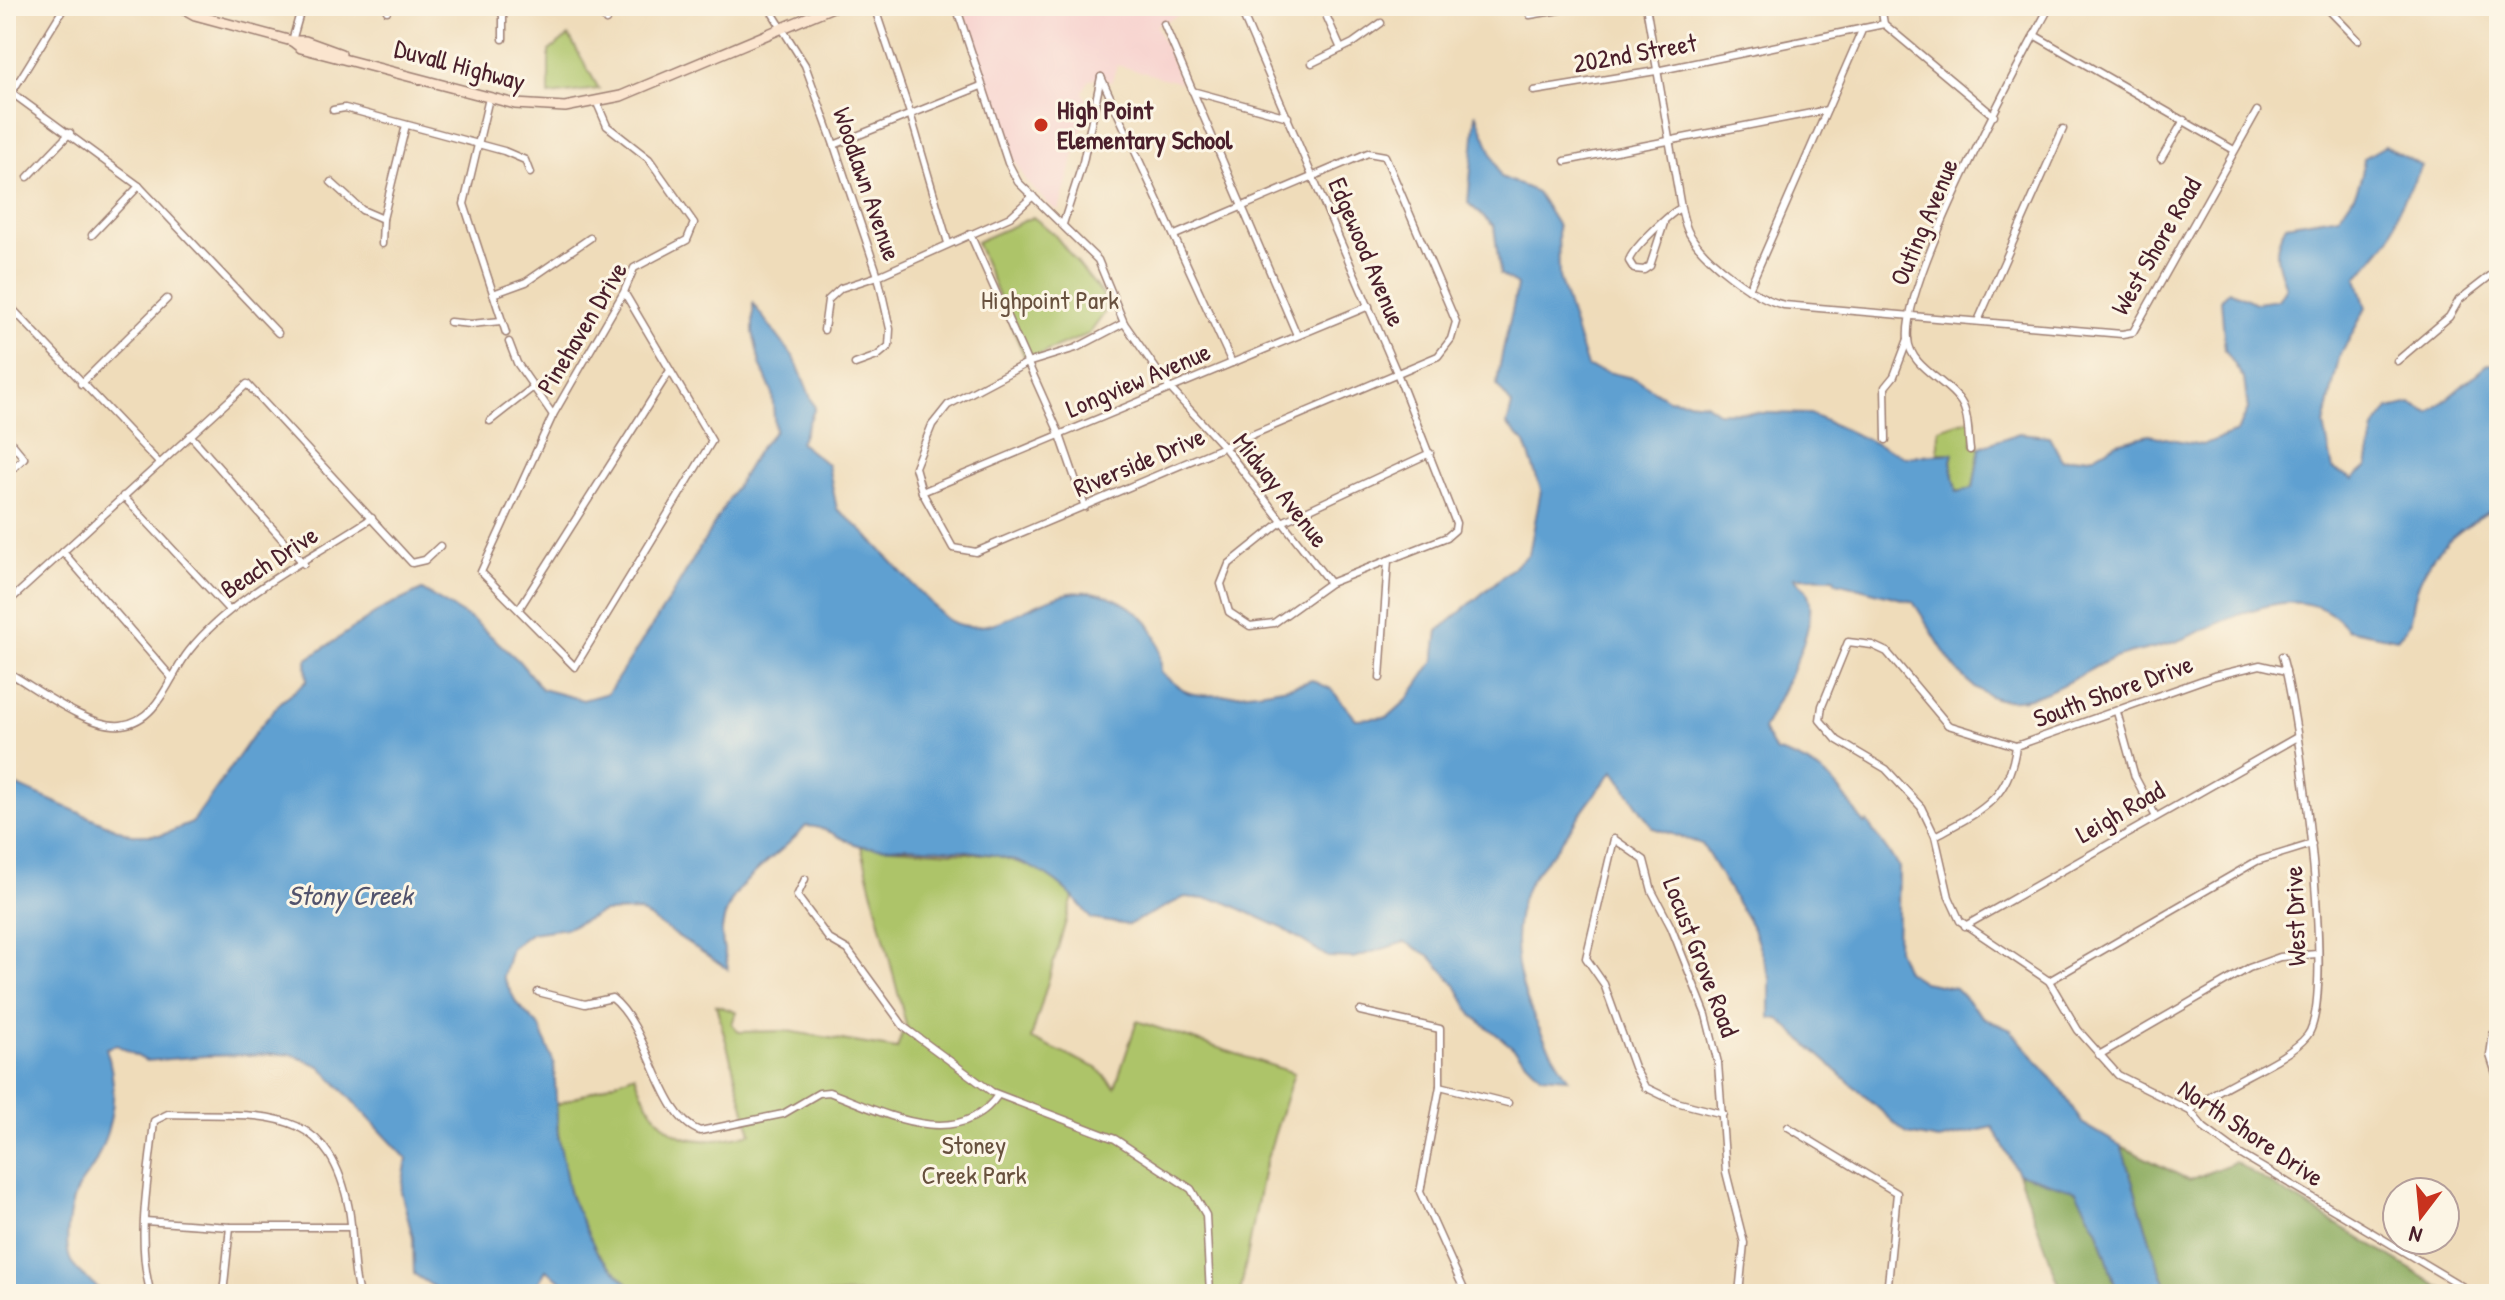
<svg xmlns="http://www.w3.org/2000/svg" width="2505" height="1300" font-family="'Patrick Hand',sans-serif">
  <style>
    .built { fill: #f7d0cd }
    .green { fill: #adc469; stroke: #7c724a; stroke-width: 2 }
    .forest { fill: #8aaa5d; stroke: #6a6444; stroke-width: 2 }
    .water { fill: #5ea0d1; stroke: #54607e; stroke-width: 2 }
    .lines { fill: none; stroke-linecap: round; stroke-linejoin: round }
    .street-casing { stroke: #9c7e72; stroke-width: 9 }
    .secondary-casing { stroke: #9c7e72; stroke-width: 12 }
    .street { stroke: #fff; stroke-width: 6 }
    .secondary { stroke: #fbe5cf; stroke-width: 9 }
    .poi-dot { fill: #c8321e; stroke: #fcf5e5; stroke-width: 3 }
    .labels { text-anchor: middle; stroke-width: 6; stroke-linejoin: round; paint-order: stroke }
    .street-label { font-size: 26px; fill: #4a1f2b; stroke: #fcf5e5 }
    .poi-label { font-size: 26px; font-weight: bold; fill: #4a1f2b; stroke: #fcf5e5; text-anchor: start }
    .park-label { font-size: 26px; fill: #68513e; stroke: #fcf5e5 }
    .water-label { font-size: 28px; font-style: italic; fill: #52536d; stroke: #fcf5e5 }
  </style>
  <rect width="100%" height="100%" fill="#fcf5e5"/>
  <filter id="ink" filterUnits="userSpaceOnUse"><feTurbulence type="fractalNoise" baseFrequency=".0125" numOctaves="2"/><feDisplacementMap in="SourceGraphic" scale="16" xChannelSelector="R" yChannelSelector="G"/><feConvolveMatrix kernelMatrix="1 2 1 2 8 2 1 2 1" color-interpolation-filters="sRGB"/></filter>
  <filter id="wash" filterUnits="userSpaceOnUse"><feTurbulence type="fractalNoise" baseFrequency=".006" numOctaves="4" result="noise"/><feDisplacementMap in="SourceGraphic" scale="32" xChannelSelector="R" yChannelSelector="G"/><feGaussianBlur stdDeviation="1.8" result="paint"/><feColorMatrix in="noise" values="0 0 0 0 0 0 0 0 0 0 0 0 0 0 0 0 0 1.4 0 .05"/><feComposite in="paint" operator="in"/></filter>
  <g filter="url(#wash)">
    <rect width="100%" height="100%" fill="#efdcba"/>
    <polygon class="built" points="962,6 1201,6 1156,25 1181,83 1117,65 1111,83 1101,76 1089,80 1083,92 1089,104 1059,210 1053,208 1028,184 1007,147"/>
    <g class="green">
      <polygon points="569,36 599,89 549,95 549,51"/>
      <polygon points="1033,217 1053,233 1103,295 1104,314 1089,334 1026,360 976,242"/>
      <polygon points="1975,418 1972,444 1980,447 1973,489 1957,492 1951,461 1953,453 1938,453 1939,429"/>
      <path d="M 861,846 L 996,855 L 1044,871 L 1074,894 L 1031,1039 L 1097,1068 L 1115,1087 L 1137,1021 L 1294,1073 L 1264,1168 L 1240,1294 L 639,1294 C 626,1281 610,1269 599,1254 C 568,1214 559,1155 556,1105 L 635,1074 C 657,1138 687,1151 751,1133 L 716,1005 L 736,1012 L 732,1024 L 739,1032 L 787,1031 L 897,1049 L 902,1033 L 908,1033 Z"/>
    </g>
    <g class="forest">
      <path d="M 2121,1146 L 2189,1180 L 2235,1162 L 2451,1294 L 2170,1294 C 2149,1246 2138,1196 2121,1146 Z"/>
      <polygon points="2018,1173 2076,1190 2098,1231 2118,1294 2058,1294 2060,1287"/>
    </g>
    <path class="water" d="M 1476,113 L 1501,177 L 1537,192 L 1558,226 L 1559,277 L 1587,367 L 1636,379 L 1668,399 L 1705,403 L 1718,412 L 1810,414 L 1906,457 L 1953,453 L 1951,461 L 1957,492 L 1973,488 L 1980,447 L 2019,433 L 2049,436 L 2062,460 L 2094,456 L 2117,443 L 2149,435 L 2202,445 L 2237,432 L 2248,410 L 2244,379 L 2225,350 L 2221,299 L 2229,291 L 2256,303 L 2278,300 L 2286,287 C 2276,263 2272,249 2286,225 L 2339,216 C 2354,198 2363,183 2364,158 L 2385,146 L 2422,166 L 2399,209 L 2391,237 L 2357,278 L 2366,308 L 2339,358 L 2324,425 L 2333,469 L 2353,479 L 2367,467 L 2374,429 L 2389,409 L 2411,404 L 2430,413 L 2488,364 L 2499,365 L 2499,506 C 2464,525 2430,549 2417,589 C 2408,615 2420,614 2397,639 L 2347,629 C 2303,571 2226,623 2175,642 C 2152,650 2126,652 2105,662 C 2072,678 2029,711 1992,697 C 1953,682 1937,635 1913,602 L 1836,582 L 1834,578 L 1794,577 C 1798,583 1804,586 1806,590 C 1825,621 1776,700 1763,730 L 1775,751 C 1823,765 1838,783 1864,824 L 1867,822 L 1899,867 L 1897,949 L 1906,971 L 1923,982 L 1955,988 L 1984,1018 L 2011,1030 L 2062,1091 L 2082,1123 L 2121,1146 C 2138,1196 2149,1246 2170,1294 L 2118,1294 L 2098,1231 L 2076,1191 L 2018,1173 L 1993,1127 L 1939,1140 L 1907,1134 L 1779,1019 L 1770,1018 L 1770,978 L 1753,929 L 1702,844 L 1653,828 L 1614,771 C 1593,794 1577,819 1559,845 C 1549,859 1533,873 1526,889 C 1499,956 1531,1022 1568,1078 L 1541,1076 L 1511,1046 L 1472,1015 L 1456,985 L 1430,956 L 1405,942 L 1353,958 L 1328,957 L 1282,928 L 1223,901 L 1185,897 L 1128,925 L 1091,919 C 1044,851 982,851 905,847 C 891,847 876,849 862,846 C 841,842 831,827 806,826 C 778,859 726,882 722,931 C 721,943 726,957 728,969 L 639,911 L 603,912 L 567,928 L 531,933 L 511,948 L 503,977 L 517,1004 L 540,1027 L 554,1063 L 558,1135 L 570,1196 L 598,1254 L 639,1294 L 565,1294 L 562,1281 L 546,1270 L 533,1292 L 526,1294 L 445,1294 L 414,1274 L 413,1238 L 401,1192 L 407,1159 L 320,1066 L 290,1054 L 205,1056 L 146,1061 L 117,1045 L 106,1048 C 119,1089 114,1122 96,1161 C 91,1172 81,1181 76,1192 C 69,1208 64,1242 70,1259 C 76,1275 94,1281 103,1294 L 6,1294 L 6,781 L 131,835 L 162,835 L 192,823 L 257,730 L 281,702 L 307,681 L 306,660 L 382,609 L 422,590 L 474,621 L 518,660 L 542,689 L 583,700 L 608,693 L 669,600 L 758,450 L 775,431 L 772,392 L 760,364 L 753,332 L 753,304 L 795,359 L 815,408 L 800,443 L 828,465 L 837,509 C 871,535 897,570 928,600 C 934,606 942,617 950,621 C 1010,650 1057,553 1134,610 C 1157,626 1161,645 1161,673 C 1169,679 1178,687 1187,692 C 1208,701 1292,689 1312,680 L 1331,689 L 1356,719 L 1388,717 L 1408,699 L 1434,661 L 1438,631 L 1529,554 L 1541,490 L 1525,443 L 1507,425 L 1512,405 L 1497,386 C 1500,351 1512,320 1517,285 L 1500,274 L 1494,226 L 1468,203 Z"/>
  </g>
  <g filter="url(#ink)">
    <g class="lines">
      <g class="street-casing">
        <g id="street">
          <polyline points="498,6 503,16 503,39"/>
          <polyline points="597,6 606,20"/>
          <polyline points="768,6 805,65 834,145 878,276 890,329 889,346 877,356 855,364"/>
          <polyline points="874,6 910,113 948,243"/>
          <polyline points="956,6 1008,163 1018,182 1098,260 1124,323 1168,386 1224,447 1330,583"/>
          <polyline points="1239,6 1397,373 1456,523 1455,530 1447,537 1330,583 1274,623 1250,626 1229,612 1221,584 1229,564 1280,523 1430,453"/>
          <polyline points="1322,6 1341,49"/>
          <path d="M 1646,6 L 1681,208 C 1683,216 1685,226 1689,233 C 1703,259 1756,299 1784,305 L 2122,334 L 2133,332 L 2257,111"/>
          <polyline points="1881,6 1884,24"/>
          <polyline points="2325,6 2358,40"/>
          <polyline points="387,11 387,6"/>
          <polyline points="1530,15 1583,6"/>
          <polyline points="1164,24 1297,335"/>
          <polyline points="2034,35 2234,150"/>
          <polyline points="292,41 302,6"/>
          <polyline points="1312,63 1353,43 1381,23"/>
          <polyline points="1101,77 1232,363"/>
          <polyline points="1192,91 1288,117"/>
          <polyline points="1534,91 1656,71 1884,24 1994,116"/>
          <polyline points="12,93 139,186 278,333"/>
          <polyline points="489,98 464,204 506,333"/>
          <polyline points="6,102 65,6"/>
          <polyline points="597,103 607,126 649,159 694,223 687,240 634,268 624,292 553,415 481,572 575,667 712,441 624,292"/>
          <polyline points="333,110 345,108 504,151 525,160 530,173"/>
          <polyline points="834,145 981,86"/>
          <polyline points="2161,159 2184,120"/>
          <polyline points="1565,161 1827,110"/>
          <polyline points="28,177 70,133"/>
          <polyline points="331,182 362,210 383,219"/>
          <path d="M 1664,223 L 1650,266 L 1644,270 L 1634,269 L 1629,261 C 1630,251 1671,212 1681,208"/>
          <polyline points="1063,224 1083,162 1101,77"/>
          <polyline points="970,234 1060,435 1085,507"/>
          <polyline points="92,235 139,186"/>
          <polyline points="382,244 383,219 406,125"/>
          <polyline points="1749,289 1863,28"/>
          <polyline points="493,294 526,282 590,238"/>
          <polyline points="6,302 160,464"/>
          <polyline points="1978,321 2063,129"/>
          <polyline points="450,322 471,324 501,321"/>
          <polyline points="1124,323 1076,348 1027,363 948,405 932,425 915,467 922,492 953,548 976,552 1438,356 1451,339 1456,322 1385,156 1368,153 1175,235"/>
          <polyline points="824,330 828,300 841,288 878,276 1010,217 1033,196"/>
          <polyline points="509,342 517,363 553,415"/>
          <polyline points="2397,361 2449,317 2459,300 2499,269"/>
          <polyline points="81,384 167,299"/>
          <polyline points="490,421 536,385"/>
          <polyline points="190,435 304,564"/>
          <polyline points="6,436 24,458 6,475"/>
          <polyline points="1886,440 1885,387 1894,376 1908,339"/>
          <path d="M 1970,450 C 1968,436 1969,414 1961,402 C 1947,380 1910,368 1908,339 C 1902,279 2017,67 2050,6"/>
          <polyline points="922,492 1369,306"/>
          <polyline points="123,496 228,609"/>
          <polyline points="63,552 172,678"/>
          <polyline points="6,604 247,384 412,563 425,560 440,546"/>
          <polyline points="519,609 669,372"/>
          <path d="M 6,671 C 36,688 87,728 121,725 C 159,721 169,676 189,651 C 231,597 313,557 372,518"/>
          <polyline points="2286,671 2260,665 2214,676 2016,746 1948,725 1887,652 1872,645 1848,642 1822,706 1820,720 1837,740 1886,769 1921,807 1935,836 1949,897 1960,921 2049,981 2078,1030 2118,1075 2190,1111 2204,1128 2238,1153 2475,1294"/>
          <polyline points="1380,678 1388,560"/>
          <polyline points="2117,712 2135,777 2155,815"/>
          <path d="M 1935,836 C 1979,812 2009,801 2016,746"/>
          <polyline points="805,879 797,896 829,939 848,950 904,1027 992,1092 1115,1139 1191,1189 1206,1215 1210,1294"/>
          <polyline points="1965,926 2297,737"/>
          <polyline points="2049,981 2257,861 2312,844"/>
          <path d="M 538,992 L 585,1004 L 612,998 C 651,1029 658,1116 700,1131 L 783,1114 L 819,1093 L 829,1092 C 880,1111 957,1154 998,1095"/>
          <polyline points="1360,1011 1440,1029 1440,1086 1420,1192 1466,1294"/>
          <polyline points="2493,1034 2490,1055 2499,1083"/>
          <polyline points="2099,1055 2249,968 2280,957 2317,954"/>
          <polyline points="1440,1086 1508,1103"/>
          <path d="M 2190,1111 C 2220,1083 2285,1063 2307,1036 C 2338,998 2298,710 2282,656"/>
          <polyline points="1723,1114 1676,1102 1645,1087 1634,1067 1604,984 1586,958 1614,839 1644,860 1652,891 1671,927 1706,1015 1718,1063 1726,1172 1744,1243 1739,1294"/>
          <polyline points="1788,1127 1897,1193 1887,1294"/>
          <polyline points="145,1221 230,1227 352,1227"/>
          <path d="M 151,1294 C 135,1239 149,1178 154,1121 L 168,1114 C 258,1117 328,1099 349,1209 C 354,1236 351,1267 359,1294"/>
          <polyline points="223,1294 230,1227"/>
        </g>
      </g>
      <g class="secondary-casing">
        <g id="secondary">
          <polyline points="179,6 195,15 292,41 301,48 515,104 565,107 621,96 835,6"/>
          <polyline points="292,41 305,41 341,54"/>
        </g>
      </g>
      <use href="#street" class="street"/>
      <use href="#secondary" class="secondary"/>
    </g>
  </g>
  <circle class="poi-dot" cx="1041" cy="125" r="8"/>
  <g class="labels">
    <g class="street-label">
      <text transform="translate(1635 53) rotate(-10)" y="9">202nd Street</text>
      <text transform="translate(460 65) rotate(15)" y="9">Duvall Highway</text>
      <text transform="translate(867 184) rotate(71)" y="9">Woodlawn Avenue</text>
      <text transform="translate(1924 222) rotate(-67)" y="9">Outing Avenue</text>
      <text transform="translate(2156 246) rotate(-60)" y="9">West Shore Road</text>
      <text transform="translate(1367 252) rotate(67)" y="9">Edgewood Avenue</text>
      <text transform="translate(582 328) rotate(-59)" y="9">Pinehaven Drive</text>
      <text transform="translate(1138 380) rotate(-23)" y="9">Longview Avenue</text>
      <text transform="translate(1139 462) rotate(-23)" y="9">Riverside Drive</text>
      <text transform="translate(1281 490) rotate(52)" y="9">Midway Avenue</text>
      <text transform="translate(269 562) rotate(-33)" y="9">Beach Drive</text>
      <text transform="translate(2113 691) rotate(-20)" y="9">South Shore Drive</text>
      <text transform="translate(2120 812) rotate(-30)" y="9">Leigh Road</text>
      <text transform="translate(2295 916) rotate(-92)" y="9">West Drive</text>
      <text transform="translate(1701 957) rotate(69)" y="9">Locust Grove Road</text>
      <text transform="translate(2251 1133) rotate(34)" y="9">North Shore Drive</text>
    </g>
    <g class="poi-label">
      <text x="1057" y="119">High Point<tspan x="1057" dy="30">Elementary School</tspan></text>
    </g>
    <g class="park-label">
      <text x="1050" y="309">Highpoint Park</text>
      <text x="974" y="1154">Stoney<tspan x="974" dy="30">Creek Park</tspan></text>
    </g>
    <g class="water-label">
      <text x="350" y="905">Stony Creek</text>
    </g>
  </g>
  <rect width="2505" height="1300" fill="none" stroke="#fcf5e5" stroke-width="32"/>
  <g transform="translate(2421 1216) rotate(196)"><circle r="38" fill="#fcf5e5" stroke="#b59f9b" stroke-width="2"/>
  <path d="M0-6L14 30L0 20L-14 30Z" fill="#c8321e"/>
  <text y="-12" font-size="22" font-weight="bold" text-anchor="middle" fill="#4a1f2b">N</text>
  </g>
</svg>
